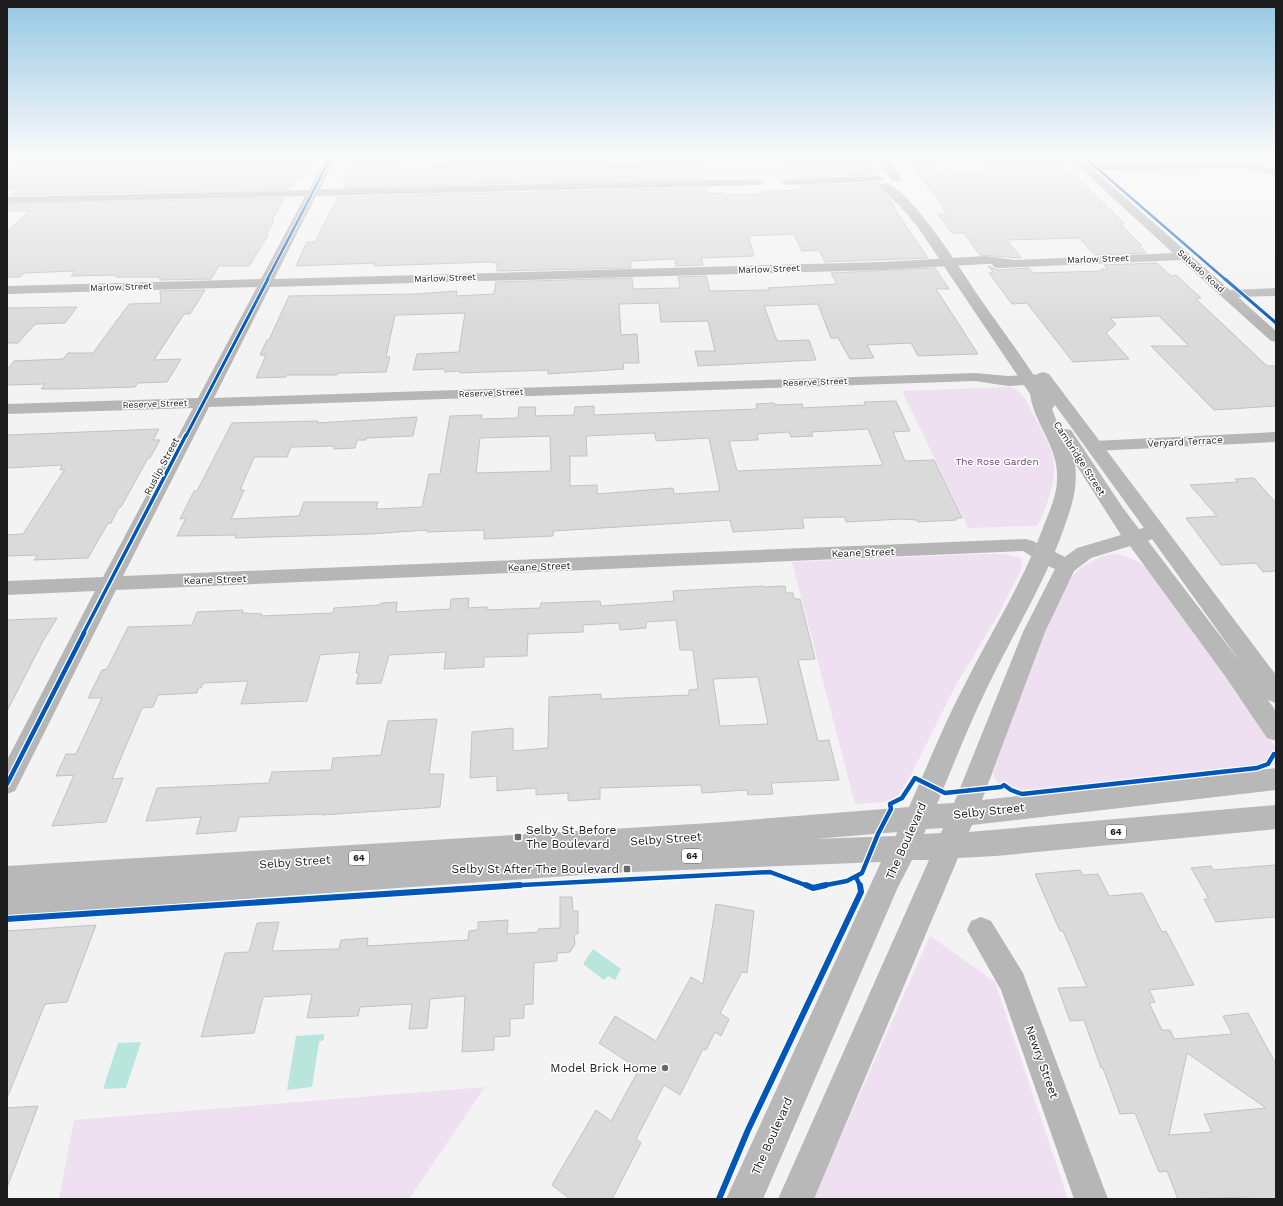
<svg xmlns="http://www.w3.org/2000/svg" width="1283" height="1206" font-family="'Work Sans',sans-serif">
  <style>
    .built { fill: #ebe6ec }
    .green { fill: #eee0f1 }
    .water { fill: #b8e6dc }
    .building { fill: #dbdadb; stroke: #c2c2c2; fill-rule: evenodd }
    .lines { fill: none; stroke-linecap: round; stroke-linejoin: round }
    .minor { fill: #b6b6b6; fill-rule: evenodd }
    .major { fill: #b8b8b8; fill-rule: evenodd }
    .cycleway-far4-casing { stroke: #fff; stroke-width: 4 }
    .cycleway-far3-casing { stroke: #fff; stroke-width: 5 }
    .cycleway-far2-casing { stroke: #fff; stroke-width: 6 }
    .cycleway-far1-casing { stroke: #fff; stroke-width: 7 }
    .cycleway-casing { stroke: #fff; stroke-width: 8 }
    .cycleway-far4 { stroke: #0057b8; stroke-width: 2.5 }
    .cycleway-far3 { stroke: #0057b8; stroke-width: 3 }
    .cycleway-far2 { stroke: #0057b8; stroke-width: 3.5 }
    .cycleway-far1 { stroke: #0057b8; stroke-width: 4.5 }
    .cycleway { stroke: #0057b8; stroke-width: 6 }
    .poi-dot { fill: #696869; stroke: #fff; stroke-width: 1.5 }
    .labels { text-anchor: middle; stroke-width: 3; stroke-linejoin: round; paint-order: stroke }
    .far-street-label { font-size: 9px; fill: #1e1d1e; stroke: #fff }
    .shield { fill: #fff; stroke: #626162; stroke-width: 1 }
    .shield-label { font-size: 9px; font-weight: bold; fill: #1e1d1e }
    .street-label { font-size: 10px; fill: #1e1d1e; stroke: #fff }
    .park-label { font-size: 10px; fill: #6d4175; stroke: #fff }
    .near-street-label { font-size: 12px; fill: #1e1d1e; stroke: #fff }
    .near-poi-label { font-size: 12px; fill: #1e1d1e; stroke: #fff; text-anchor: end }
  </style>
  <rect width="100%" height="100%" fill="#f4f3f4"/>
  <g class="built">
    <polygon points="7,157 22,157 12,166 42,165 10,193 7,194"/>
    <polygon points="699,157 974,157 979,163 898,165 885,172 874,174 705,178"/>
  </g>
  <g class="green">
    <polygon points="1086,157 1232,157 1091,161"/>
    <path d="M 1010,387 C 1023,391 1027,402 1033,414 C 1052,449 1062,463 1047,503 C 1044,511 1042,519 1037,526 L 968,528 L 902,391 Z"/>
    <path d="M 981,554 C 995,554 1010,553 1022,559 L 1021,570 L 998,615 L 956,685 L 911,775 L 899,794 L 894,799 L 887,802 L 855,804 L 792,562 Z"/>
    <path d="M 1112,554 C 1126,554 1136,561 1148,568 L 1273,743 C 1280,756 1278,764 1264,770 L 1022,797 C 1008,794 997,788 993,772 L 1058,593 C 1072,574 1088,559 1112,554 Z"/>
    <polygon points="930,936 995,982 1068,1199 813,1199"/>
    <polygon points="485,1087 409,1199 59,1199 74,1120"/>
  </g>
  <g class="water">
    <polygon points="593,949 621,969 615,980 608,976 604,980 583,964"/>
    <polygon points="324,1034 324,1040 319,1042 312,1087 287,1090 296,1036"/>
    <polygon points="141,1042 126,1088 103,1089 118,1043"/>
  </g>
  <g class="building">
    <polygon points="30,157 314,157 301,179 297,179 290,189 13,195 22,188 7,188 7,176"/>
    <polygon points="473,157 583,157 583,162 604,161 604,166 645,165 644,158 696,157 703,179 343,187 346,179 342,179 351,161 368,161 366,164 401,163 399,170 432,170 433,165 466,163 467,160 472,160"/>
    <polygon points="787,157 835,157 839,164 866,163 874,175 797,177"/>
    <polygon points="905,157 929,157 945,176 991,175 975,157 1052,157 1075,176 1125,224 1120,224 1142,246 1139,246 1146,253 1095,255 1079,238 1007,240 1021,258 980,255 964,233 952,233 938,214 948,214 943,208 945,208"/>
    <polygon points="879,183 878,188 890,199 895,207 893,207 928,258 825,262 819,250 802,251 794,234 748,236 754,256 701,258 703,265 676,266 675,259 630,261 631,268 497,271 497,263 489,262 374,266 375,263 296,266 307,242 315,242 338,197 706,188 708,194 724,193 724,195 761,194 759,191 803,190 801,186"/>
    <polygon points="285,198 272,220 274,220 266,235 268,235 249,266 219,266 211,279 160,280 160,277 116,277 116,275 71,276 75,271 24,273 20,277 7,277 7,231 30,211 7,211 7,204"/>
    <polygon points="1157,263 1171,276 1176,275 1201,298 1196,299 1267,366 1276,366 1276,406 1214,410 1151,346 1189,346 1159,316 1110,318 1116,324 1106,333 1129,359 1073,362 1027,303 1012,304 989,273 994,273 988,266 998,270 1029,268 1033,273 1103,271 1101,269 1108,269 1104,265"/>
    <polygon points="935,268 949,289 936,289 978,354 918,356 911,343 867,345 874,358 850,359 838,338 831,338 818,304 764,306 777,341 809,340 816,360 698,366 695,351 715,351 708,321 661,322 659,303 619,304 621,335 637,334 639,363 623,363 624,369 548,374 548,370 460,373 460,371 445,372 444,369 413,370 417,354 459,352 465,313 434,314 395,315 386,357 390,357 386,372 338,373 337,375 287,375 286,377 256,378 266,355 260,355 267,340 269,340 289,296 415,294 457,291 456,296 494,294 496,282 632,278 633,289 680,288 678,277 706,276 710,291 769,290 768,288 837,284 831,273"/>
    <polygon points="205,290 190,314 184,314 154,360 181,359 167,382 138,383 135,387 65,389 41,389 45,384 7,385 7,370 14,361 63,359 68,353 93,353 129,304 161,303 160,291"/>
    <polygon points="77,307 65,323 35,324 18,343 7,343 7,308"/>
    <path d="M 896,401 L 910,431 L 893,432 L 905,461 L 934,460 L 962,518 L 956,518 L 956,520 L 918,522 L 917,520 L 903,519 L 846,522 L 845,517 L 802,518 L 804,528 L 733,532 L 730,520 L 553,531 L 553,536 L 484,539 L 484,530 L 427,532 L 427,530 L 370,534 L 235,538 L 236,535 L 177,536 L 186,518 L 180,519 L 194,491 L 197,491 L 232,423 L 318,421 L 317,423 L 417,417 L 413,436 L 366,438 L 366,440 L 357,440 L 355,448 L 334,449 L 334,446 L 291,447 L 287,457 L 254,457 L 240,490 L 244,490 L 231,519 L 299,516 L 304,502 L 378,502 L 376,509 L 422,507 L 429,474 L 440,474 L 450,416 L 482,415 L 481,419 L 518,418 L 519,407 L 536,407 L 535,416 L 574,415 L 575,407 L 594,406 L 594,415 L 757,409 L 756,404 L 774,403 L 775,405 L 802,404 L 803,408 L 865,405 L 864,402 ZM 868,429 L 883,465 L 737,471 L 729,441 L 758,440 L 757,434 L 789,432 L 791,437 L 813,436 L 811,432 ZM 655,433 L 656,441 L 709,438 L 720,491 L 674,494 L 673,488 L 597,494 L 597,485 L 570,486 L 570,456 L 587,456 L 586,436 ZM 550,436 L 551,471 L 476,473 L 480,438 Z"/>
    <polygon points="159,429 153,440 160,440 150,458 148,458 121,507 119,507 111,523 108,523 88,558 34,560 38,555 7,556 7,535 23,534 65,469 60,470 62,465 7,468 7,435"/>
    <polygon points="1254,478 1276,503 1276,571 1263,572 1256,563 1221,565 1186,518 1217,516 1190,485 1238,482 1235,479"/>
    <path d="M 763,586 L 763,587 L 785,586 L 786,593 L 793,593 L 794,599 L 800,599 L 815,659 L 798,660 L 818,741 L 829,740 L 839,780 L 771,783 L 773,794 L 748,795 L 747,790 L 702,793 L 701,785 L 600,788 L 600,799 L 568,801 L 568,793 L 536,795 L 536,788 L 497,791 L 497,776 L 470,778 L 472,732 L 513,728 L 513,751 L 548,748 L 549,697 L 601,694 L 601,699 L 689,695 L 689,690 L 698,689 L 693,650 L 680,650 L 676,620 L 646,622 L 646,628 L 620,630 L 619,623 L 583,625 L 583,632 L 528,634 L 527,656 L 484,657 L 484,667 L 444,669 L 446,652 L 389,655 L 381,683 L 356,684 L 359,673 L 356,673 L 360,652 L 320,655 L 307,701 L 241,704 L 248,681 L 203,683 L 201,688 L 198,688 L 197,693 L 158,695 L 153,707 L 142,708 L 112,779 L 123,778 L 106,822 L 52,826 L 74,775 L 56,776 L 66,754 L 76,754 L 102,698 L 88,698 L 102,670 L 107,669 L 128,627 L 192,625 L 197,612 L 243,610 L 242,613 L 262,614 L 261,616 L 333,613 L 334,608 L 380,605 L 381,603 L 397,602 L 396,612 L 450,609 L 451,599 L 469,598 L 468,608 L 487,607 L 487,610 L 540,608 L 541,603 L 600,601 L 601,606 L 674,601 L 673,591 ZM 758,677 L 768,724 L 720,726 L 713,679 Z"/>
    <polygon points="57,618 43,641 7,711 7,620"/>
    <polygon points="437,719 429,774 444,774 440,807 322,815 323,814 239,817 236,831 196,834 201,817 146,821 157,788 269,783 272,772 331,770 333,758 381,755 388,721"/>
    <polygon points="1276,865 1276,917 1216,922 1204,899 1209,899 1191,868 1211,866 1213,870"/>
    <path d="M 1080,870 L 1083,875 L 1098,874 L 1109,896 L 1142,893 L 1162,932 L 1166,931 L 1194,985 L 1149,990 L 1155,1002 L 1149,1003 L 1162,1030 L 1170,1030 L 1174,1039 L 1232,1034 L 1223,1016 L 1248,1013 L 1276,1064 L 1276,1199 L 1250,1199 L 1249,1197 L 1178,1199 L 1167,1171 L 1159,1172 L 1135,1113 L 1120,1114 L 1103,1068 L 1101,1068 L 1084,1020 L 1070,1021 L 1058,988 L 1087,987 L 1063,931 L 1060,931 L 1035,874 ZM 1187,1053 L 1266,1108 L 1204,1114 L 1212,1132 L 1169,1135 Z"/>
    <polygon points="560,897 572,897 573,911 578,911 578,934 574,934 575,944 570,952 557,953 557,961 534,963 533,1004 524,1005 524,1018 510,1019 510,1036 494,1037 494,1050 462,1052 465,996 430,999 427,1028 409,1029 412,1004 360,1007 358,1016 307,1018 312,994 263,997 254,1033 201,1037 225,953 249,952 257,923 279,922 272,951 339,949 341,940 368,938 367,946 468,940 469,931 478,930 478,922 508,920 507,934 538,932 538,929 560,928"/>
    <polygon points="716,904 754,911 747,973 742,972 720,1013 729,1019 721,1036 715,1032 706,1050 703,1049 680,1095 664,1085 636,1139 641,1143 612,1199 570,1199 552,1185 596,1110 611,1121 639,1069 599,1043 615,1016 656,1041 691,977 703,984"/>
    <polygon points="96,925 67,1002 45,1004 7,1098 7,931"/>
    <polygon points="38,1106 8,1185 7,1185 7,1108"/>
  </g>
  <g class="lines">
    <g class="minor">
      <path d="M 326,157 L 336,157 L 320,189 L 759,179 L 764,182 L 759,185 L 316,196 L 274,279 L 882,262 L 986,256 L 1015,260 L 1173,253 L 1068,157 L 1079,157 L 1087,164 L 1245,162 L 1276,169 L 1276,176 L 1245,168 L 1094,170 L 1230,290 L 1276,288 L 1276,296 L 1238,297 L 1276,331 L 1276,342 L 1271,341 L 1181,260 L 998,268 L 994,267 L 992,264 L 986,264 L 882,270 L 270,287 L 214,398 L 975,373 L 1008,376 L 1045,374 L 1050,376 L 1053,379 L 1050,382 L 1045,384 L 1008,386 L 975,381 L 209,407 L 123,576 L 1026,539 L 1033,541 L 1073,561 L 1076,566 L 1073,571 C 1057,575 1037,559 1023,551 L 116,590 L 15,791 L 7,794 L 7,760 L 95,591 L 7,595 L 7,581 L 103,577 L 193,408 L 7,414 L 7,404 L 198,398 L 257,287 L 7,294 L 7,286 L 261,279 L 305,196 L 7,203 L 7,197 L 309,190 Z"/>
      <polygon points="879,176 884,179 883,181 786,185 781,182 786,179"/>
      <polygon points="1276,432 1276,442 1094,451 1088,450 1086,446 1088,442 1094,441"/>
      <polygon points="981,917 991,921 1023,973 1108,1199 1074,1199 1001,990 967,930 971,921"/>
    </g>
    <g class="major">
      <polygon points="877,157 887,157 902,179 900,181 892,181"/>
      <path d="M 885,183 C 912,190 962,272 979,297 C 998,324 1017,350 1035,377 L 1037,374 L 1043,372 L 1049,374 L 1276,675 L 1276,703 L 1268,700 L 1276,711 L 1276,741 L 1267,738 L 1225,676 L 1130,546 L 1091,558 L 1074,571 L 1045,632 L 982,800 L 1276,768 L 1276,790 L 972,825 L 969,832 L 1276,805 L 1276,829 L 996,856 L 958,858 L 814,1199 L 778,1199 L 929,860 L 912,860 L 898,887 L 763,1199 L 726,1199 L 881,862 L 608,873 L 7,916 L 7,866 L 710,823 L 909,807 C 927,767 943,726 963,688 C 990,633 1023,583 1044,525 C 1050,510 1057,495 1057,479 C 1059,447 1034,424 1030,394 L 917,226 L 900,206 L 879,187 L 881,184 ZM 1050,398 L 1144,528 L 1139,529 L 1123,508 L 1071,430 L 1065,429 L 1060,430 L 1052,409 L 1055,405 ZM 1075,463 L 1121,535 L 1077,548 L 1059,561 L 1023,632 L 954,803 L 937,804 C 953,766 968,727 986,690 C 1012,635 1044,585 1064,528 C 1072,505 1078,489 1075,463 ZM 1152,539 L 1241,663 L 1148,541 ZM 943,828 L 941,833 L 924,834 L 926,829 ZM 897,832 L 896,836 L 815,839 Z"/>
    </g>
    <g class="cycleway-far4-casing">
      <g id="cycleway-far4">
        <polyline points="1084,157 1226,280"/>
        <polyline points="267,280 331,157"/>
      </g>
    </g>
    <g class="cycleway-far3-casing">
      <g id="cycleway-far3">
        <polyline points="1225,279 1276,323"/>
        <polyline points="186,436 268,279"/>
      </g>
    </g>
    <g class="cycleway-far2-casing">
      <polyline id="cycleway-far2" points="83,634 186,435"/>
    </g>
    <g class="cycleway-far1-casing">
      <g id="cycleway-far1">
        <polyline points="7,784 84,633"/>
        <polyline points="856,877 860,886"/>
        <polyline points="502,886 770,872 808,886"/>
        <polyline points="821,886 847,881 862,873 878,834 891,809 890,804 902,798 915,778 945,793 1001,787 1004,785 1011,790 1022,794 1257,768 1268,764 1274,754 1276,755"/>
      </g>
    </g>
    <g class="cycleway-casing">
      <g id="cycleway">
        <polyline points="806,885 813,888 826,885"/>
        <polyline points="7,919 520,885"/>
        <polyline points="719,1199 748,1130 861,892 860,885"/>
      </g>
    </g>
    <use href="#cycleway-far4" class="cycleway-far4"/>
    <use href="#cycleway-far3" class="cycleway-far3"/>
    <use href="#cycleway-far2" class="cycleway-far2"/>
    <use href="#cycleway-far1" class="cycleway-far1"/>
    <use href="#cycleway" class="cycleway"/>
  </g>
  <linearGradient id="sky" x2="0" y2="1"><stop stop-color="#95c8e3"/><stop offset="0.48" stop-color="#fafafa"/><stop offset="1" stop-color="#fafafa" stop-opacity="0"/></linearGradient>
  <rect width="1283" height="326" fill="url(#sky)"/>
  <g class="poi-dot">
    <rect x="514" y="833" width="8" height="8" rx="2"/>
    <rect x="623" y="865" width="8" height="8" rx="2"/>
    <circle cx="665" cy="1068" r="4"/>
  </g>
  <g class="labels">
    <g class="far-street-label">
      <text transform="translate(1098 259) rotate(-2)" y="3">Marlow Street</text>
      <text transform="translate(769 269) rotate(-2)" y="3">Marlow Street</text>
      <text transform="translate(1201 271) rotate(42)" y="3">Salvado Road</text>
      <text transform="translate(445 278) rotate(-2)" y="3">Marlow Street</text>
      <text transform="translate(121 287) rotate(-2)" y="3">Marlow Street</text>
      <text transform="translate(815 382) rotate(-2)" y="3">Reserve Street</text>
      <text transform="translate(491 393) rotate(-2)" y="3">Reserve Street</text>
      <text transform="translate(155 404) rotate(-2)" y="3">Reserve Street</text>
    </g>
    <g class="shield">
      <rect x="1106" y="825" width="20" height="14" rx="3"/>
      <rect x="682" y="849" width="20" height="14" rx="3"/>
      <rect x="349" y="851" width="20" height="14" rx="3"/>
    </g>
    <g class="shield-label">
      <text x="1116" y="835">64</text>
      <text x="692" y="859">64</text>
      <text x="359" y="861">64</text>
    </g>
    <g class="street-label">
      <text transform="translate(1185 441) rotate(-3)" y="4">Veryard Terrace</text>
      <text transform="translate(1080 458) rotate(57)" y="4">Cambridge Street</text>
      <text transform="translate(161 466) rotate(-62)" y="4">Ruslip Street</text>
      <text transform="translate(863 552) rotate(-2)" y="4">Keane Street</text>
      <text transform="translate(539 566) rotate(-2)" y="4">Keane Street</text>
      <text transform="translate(215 579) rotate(-2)" y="4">Keane Street</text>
    </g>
    <g class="park-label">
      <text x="997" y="465">The Rose Garden</text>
    </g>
    <g class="near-street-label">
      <text transform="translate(989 811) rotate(-6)" y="4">Selby Street</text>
      <text transform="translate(666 839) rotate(-4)" y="4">Selby Street</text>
      <text transform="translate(906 841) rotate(-66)" y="4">The Boulevard</text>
      <text transform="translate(295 862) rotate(-4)" y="4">Selby Street</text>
      <text transform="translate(1042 1062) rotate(70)" y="4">Newry Street</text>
      <text transform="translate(772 1136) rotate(-66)" y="4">The Boulevard</text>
    </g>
    <g class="near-poi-label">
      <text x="526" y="834" text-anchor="start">Selby St Before<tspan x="526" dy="14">The Boulevard</tspan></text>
      <text x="619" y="873">Selby St After The Boulevard</text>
      <text x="657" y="1072">Model Brick Home</text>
    </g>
  </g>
  <rect width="1283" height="1206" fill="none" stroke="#1e1d1e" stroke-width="16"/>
</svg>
